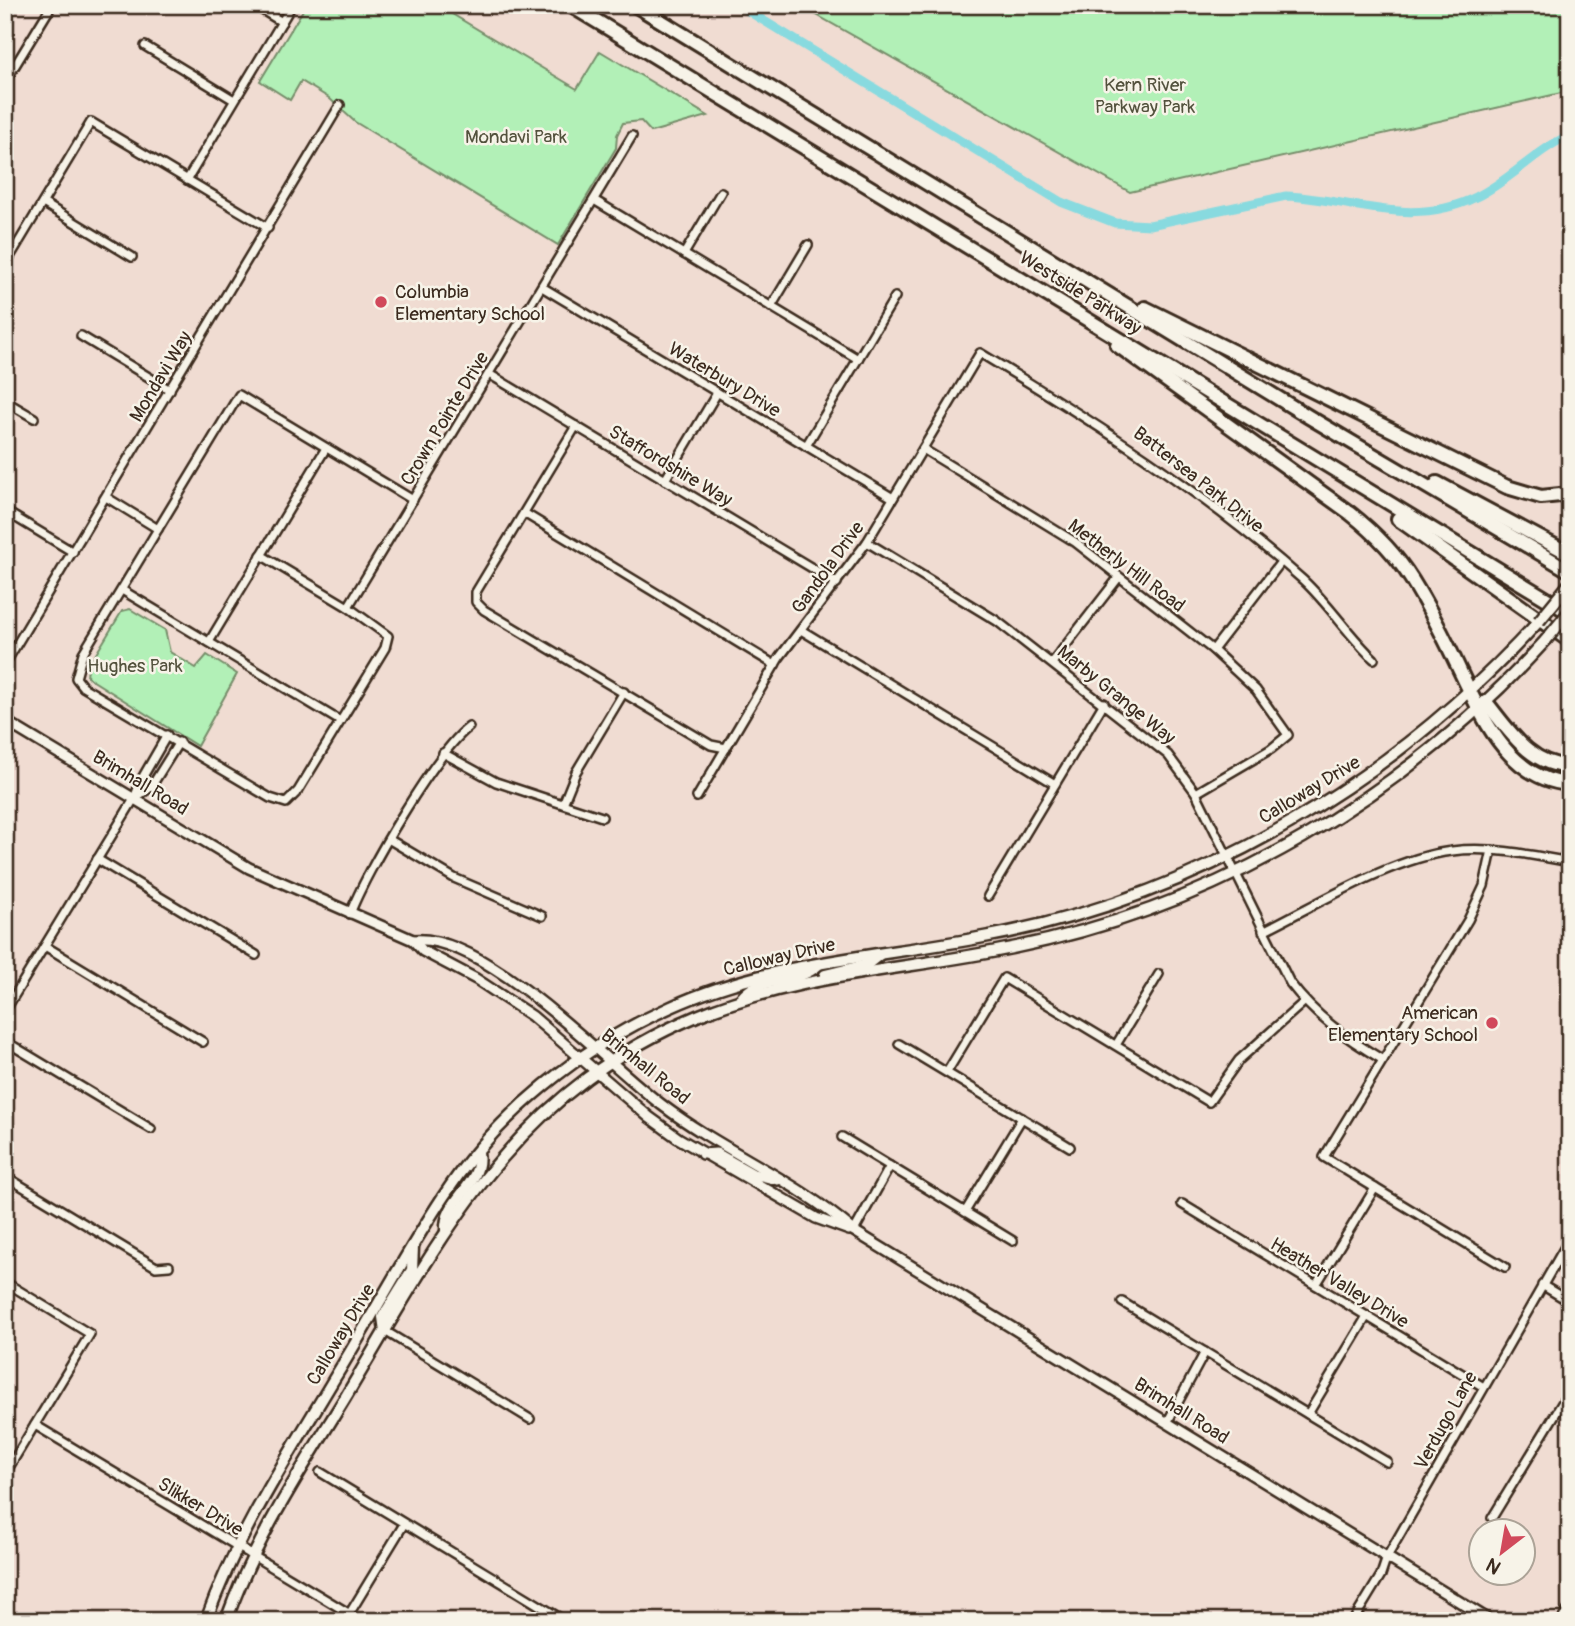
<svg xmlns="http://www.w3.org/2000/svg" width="1575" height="1626" font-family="Pangolin,sans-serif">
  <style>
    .park { fill: #b2f0b7; stroke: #768d6a; stroke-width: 2 }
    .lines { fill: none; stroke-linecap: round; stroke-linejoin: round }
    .canal { stroke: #88dadf; stroke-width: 9 }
    .minor-casing { stroke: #3b2a1e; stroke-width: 12 }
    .tertiary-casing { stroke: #3b2a1e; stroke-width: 14 }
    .secondary-casing { stroke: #3b2a1e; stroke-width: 15 }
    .motorway-casing { stroke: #3b2a1e; stroke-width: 18 }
    .minor { stroke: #f7f3e8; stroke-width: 7 }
    .tertiary { stroke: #f7f3e8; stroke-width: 9 }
    .secondary { stroke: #f7f3e8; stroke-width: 10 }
    .motorway { stroke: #f7f3e8; stroke-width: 12 }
    .secondary-bridge-casing { stroke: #3b2a1e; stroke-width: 15; stroke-linecap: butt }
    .secondary-bridge { stroke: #f7f3e8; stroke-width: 10 }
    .poi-dot { fill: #d1495b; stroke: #f7f3e8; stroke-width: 2.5 }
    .labels { text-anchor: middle; stroke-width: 5; stroke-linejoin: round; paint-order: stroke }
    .park-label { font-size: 19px; fill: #53523d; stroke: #f7f3e8 }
    .poi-label { font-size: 19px; fill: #3b2a1e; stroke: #f7f3e8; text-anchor: start }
    .street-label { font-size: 19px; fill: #3b2a1e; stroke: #f7f3e8 }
  </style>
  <rect width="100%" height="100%" fill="#f0dcd2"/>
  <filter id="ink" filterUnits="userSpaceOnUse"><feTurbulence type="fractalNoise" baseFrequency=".0143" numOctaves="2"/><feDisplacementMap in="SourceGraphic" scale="14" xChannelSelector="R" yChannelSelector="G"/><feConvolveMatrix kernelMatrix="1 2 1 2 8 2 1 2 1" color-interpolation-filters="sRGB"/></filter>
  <g filter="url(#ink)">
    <g class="park">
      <polygon points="306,5 437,5 577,89 600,51 708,116 651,132 641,121 623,123 617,135 616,148 558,245 355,122 329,98 301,81 290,100 260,81"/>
      <polygon points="799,5 1570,5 1570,91 1130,192"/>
      <polygon points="130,609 165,630 170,652 196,668 207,655 237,674 197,746 87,677 88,667 122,611"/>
    </g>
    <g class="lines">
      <path class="canal" d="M 738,5 L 1061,202 L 1115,223 L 1150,225 L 1286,196 C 1353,199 1411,229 1476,197 C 1510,181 1536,150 1570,135"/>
      <g class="minor-casing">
        <g id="minor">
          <polyline points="254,5 282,22"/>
          <polyline points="145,46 234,100"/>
          <polyline points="5,82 52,5"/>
          <polyline points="187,180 292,5"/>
          <polyline points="594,200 858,359"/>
          <polyline points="43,203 132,257"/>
          <polyline points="684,254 721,192"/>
          <polyline points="5,265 91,122 268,228"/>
          <polyline points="542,287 893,498"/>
          <polyline points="771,307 808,245"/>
          <polyline points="81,336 170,390"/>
          <polyline points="489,374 837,583"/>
          <polyline points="5,401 34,418"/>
          <polyline points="576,426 476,592 476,602 484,610 711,745 726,748"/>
          <polyline points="806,446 895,297"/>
          <polyline points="923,449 1075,542 1213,650 1256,690 1288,735 1271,749 1196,793"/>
          <polyline points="665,480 717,393"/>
          <polyline points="106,497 158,529"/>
          <polyline points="5,511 73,552"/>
          <polyline points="524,513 775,665"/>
          <path d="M 867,542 L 997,621 L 1168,755 L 1196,793 L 1290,983 C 1316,1017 1346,1038 1383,1060"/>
          <polyline points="261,555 348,607 388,636 385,648 298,791 286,803 270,798 83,687 76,678 83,653 239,395 413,500"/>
          <polyline points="122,590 340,721"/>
          <polyline points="348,607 632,136"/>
          <polyline points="801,630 1055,784"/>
          <polyline points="209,642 326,448"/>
          <polyline points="1213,650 1281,562"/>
          <polyline points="1052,663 1119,577"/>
          <polyline points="5,664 340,105"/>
          <polyline points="443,753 496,782 602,817"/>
          <path d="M 697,797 L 779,658 L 867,542 L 980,353 C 1093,421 1204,492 1303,580 C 1330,605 1348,635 1374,659"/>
          <polyline points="135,798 151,787 179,742"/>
          <polyline points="563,804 576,772 624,692"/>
          <polyline points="390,840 454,878 542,916"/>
          <polyline points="1492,850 1484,886 1468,920 1324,1157 1505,1267"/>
          <polyline points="97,859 256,955"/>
          <polyline points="988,896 1104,703"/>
          <path d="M 350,914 C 365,873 436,752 469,727"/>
          <path d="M 1263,931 C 1318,904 1392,858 1452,851 C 1490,846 1532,855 1570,862"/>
          <polyline points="45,946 203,1042"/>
          <polyline points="5,1011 134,799 141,780 167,735"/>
          <polyline points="5,1041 151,1129"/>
          <polyline points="899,1044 1070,1147"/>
          <polyline points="1116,1045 1159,974"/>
          <polyline points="947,1072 1004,978 1209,1102 1239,1060 1304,1002"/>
          <polyline points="842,1137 1013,1241"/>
          <polyline points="5,1176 156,1267 169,1266"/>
          <polyline points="1182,1204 1482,1386"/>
          <polyline points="965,1212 1022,1118"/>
          <polyline points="854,1231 890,1166"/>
          <polyline points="5,1282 90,1334 5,1474"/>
          <polyline points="1316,1285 1375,1188"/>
          <polyline points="1542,1285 1570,1302"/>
          <polyline points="1122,1302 1387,1462"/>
          <polyline points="385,1331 530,1419"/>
          <polyline points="1308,1414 1367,1316"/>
          <polyline points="1168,1421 1205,1352"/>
          <polyline points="35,1425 350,1614"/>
          <polyline points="320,1472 565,1621"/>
          <polyline points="1492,1518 1570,1390"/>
          <polyline points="345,1621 404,1524"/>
          <polyline points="1353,1621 1381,1575 1387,1557 1570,1238"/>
          <polyline points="1561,1621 1570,1607"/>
        </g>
      </g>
      <g class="tertiary-casing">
        <g id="tertiary">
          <polyline points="5,721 249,868 413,940 423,951 476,979 532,1016 649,1117 678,1138 816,1218 849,1230"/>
          <path d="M 413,940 C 485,932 605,1063 662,1105 C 724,1152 796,1180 854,1231 L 1491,1621"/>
          <polyline points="702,1154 716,1153 753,1174 778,1180"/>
        </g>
      </g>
      <g class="secondary-casing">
        <g id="secondary">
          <polyline points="825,975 866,965 880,954"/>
          <path d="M 741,999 C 759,974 797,985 818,965"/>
          <path d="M 446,1230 C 444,1199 484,1185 478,1152"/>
          <polyline points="385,1331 383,1317 412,1270 413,1247"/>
          <path d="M 206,1621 C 237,1534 287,1458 334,1379 C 371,1319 404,1256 443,1197 C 497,1114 581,1047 671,1007 C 771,961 882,957 989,936 C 1202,896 1394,780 1539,621"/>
          <path d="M 226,1621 C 254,1541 301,1470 345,1398 C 442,1236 511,1094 697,1016 C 798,974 906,970 1012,948 C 1218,907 1405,796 1546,640"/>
        </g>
      </g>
      <g class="motorway-casing">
        <g id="motorway">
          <polyline points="570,5 1570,613"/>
          <polyline points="635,5 1309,417 1570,571"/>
          <polyline points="1145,308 1507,487 1541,497 1570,494"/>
          <path d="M 1117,345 L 1350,513 C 1374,532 1396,554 1412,580 C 1430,609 1446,641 1460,671 C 1483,718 1509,780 1570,784"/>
          <polyline points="1437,483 1570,554"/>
          <polyline points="1398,519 1570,641"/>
          <path d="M 1486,702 C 1508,729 1531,767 1570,766"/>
        </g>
      </g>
      <use href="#minor" class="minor"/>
      <use href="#tertiary" class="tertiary"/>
      <use href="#secondary" class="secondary"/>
      <use href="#motorway" class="motorway"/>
      <g class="secondary-bridge-casing">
        <g id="secondary-bridge">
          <polyline points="1539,621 1570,583"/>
          <polyline points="1546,640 1570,611"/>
        </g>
      </g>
      <use href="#secondary-bridge" class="secondary-bridge"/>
    </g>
  </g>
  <g class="poi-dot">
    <circle cx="381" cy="302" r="7"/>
    <circle cx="1492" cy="1023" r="7"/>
  </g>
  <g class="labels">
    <g class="park-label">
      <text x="1145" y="91">Kern River<tspan x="1145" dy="22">Parkway Park</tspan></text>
      <text x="516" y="143">Mondavi Park</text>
      <text x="135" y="672">Hughes Park</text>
    </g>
    <g class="poi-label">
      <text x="395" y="298">Columbia<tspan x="395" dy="22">Elementary School</tspan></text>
      <text x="1478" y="1019" text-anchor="end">American<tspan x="1478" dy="22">Elementary School</tspan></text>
    </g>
    <g class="street-label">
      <text transform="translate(1081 292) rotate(32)" y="7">Westside Parkway</text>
      <text transform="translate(160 376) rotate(-59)" y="7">Mondavi Way</text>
      <text transform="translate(725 379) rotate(31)" y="7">Waterbury Drive</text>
      <text transform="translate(444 418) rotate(-59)" y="7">Crown Pointe Drive</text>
      <text transform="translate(671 465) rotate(31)" y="7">Staffordshire Way</text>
      <text transform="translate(1199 479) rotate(38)" y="7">Battersea Park Drive</text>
      <text transform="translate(1127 565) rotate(37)" y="7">Metherly Hill Road</text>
      <text transform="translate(827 567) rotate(-54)" y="7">Gandola Drive</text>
      <text transform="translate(1117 694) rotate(39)" y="7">Marby Grange Way</text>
      <text transform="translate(141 782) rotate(31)" y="7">Brimhall Road</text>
      <text transform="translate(1309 789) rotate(-31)" y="7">Calloway Drive</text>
      <text transform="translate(779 956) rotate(-13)" y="7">Calloway Drive</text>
      <text transform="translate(646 1066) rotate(39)" y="7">Brimhall Road</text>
      <text transform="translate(1340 1282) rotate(31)" y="7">Heather Valley Drive</text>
      <text transform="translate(340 1334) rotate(-59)" y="7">Calloway Drive</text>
      <text transform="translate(1182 1410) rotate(32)" y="7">Brimhall Road</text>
      <text transform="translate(1445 1420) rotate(-61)" y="7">Verdugo Lane</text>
      <text transform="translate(201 1506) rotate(31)" y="7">Slikker Drive</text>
    </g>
  </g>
  <rect width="1575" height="1626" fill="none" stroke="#f7f3e8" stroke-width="28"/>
  <rect x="14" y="14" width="1547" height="1598" fill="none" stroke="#3b2a1e" stroke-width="2.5" filter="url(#ink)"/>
  <g transform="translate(1502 1552) rotate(211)"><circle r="33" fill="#f7f3e8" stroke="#aca397" stroke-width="2"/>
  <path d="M0-5L12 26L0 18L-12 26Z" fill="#d1495b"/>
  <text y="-10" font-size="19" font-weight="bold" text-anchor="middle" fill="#3b2a1e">N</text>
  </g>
</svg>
